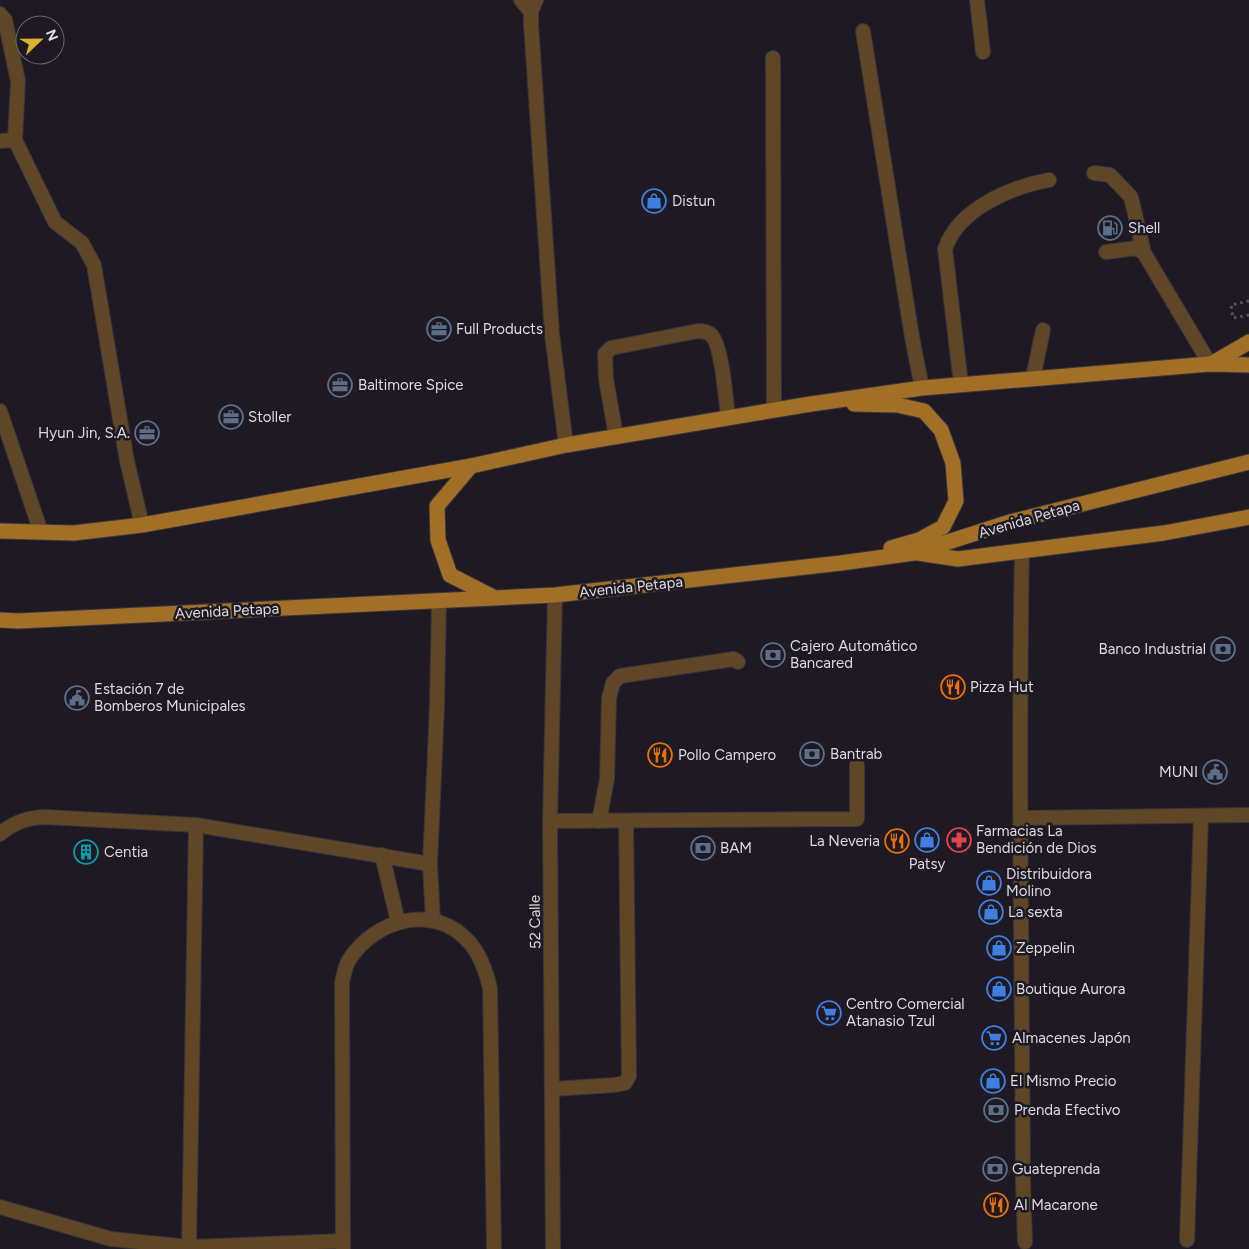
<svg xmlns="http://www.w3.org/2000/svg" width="1249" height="1249" font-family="Figtree,sans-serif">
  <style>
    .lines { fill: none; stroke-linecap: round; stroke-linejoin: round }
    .service-casing { stroke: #39343d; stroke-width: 16 }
    .primary-casing { stroke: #39343d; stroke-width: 17 }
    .path { stroke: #59555d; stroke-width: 3; stroke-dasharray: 2.5 4; stroke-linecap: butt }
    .service { stroke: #5e4626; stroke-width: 14 }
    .primary { stroke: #a16f26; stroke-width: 15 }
    .labels { text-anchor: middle; stroke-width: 5; stroke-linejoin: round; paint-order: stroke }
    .poi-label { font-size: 15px; fill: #dddae1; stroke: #1e1922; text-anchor: start }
    .street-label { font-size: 15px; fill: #dddae1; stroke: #1e1922 }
  </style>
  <rect width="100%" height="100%" fill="#1e1922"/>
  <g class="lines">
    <g class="service-casing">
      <g id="service">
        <polyline points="521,0 531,12"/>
        <polyline points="536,0 531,12 531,24 552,334 566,445"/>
        <polyline points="977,0 983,52"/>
        <polyline points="0,14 5,20 18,81 15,140 55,222 82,243 94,265 127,461 142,525"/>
        <polyline points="863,31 912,337 922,388"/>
        <polyline points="773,58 774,410"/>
        <polyline points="0,141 15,140"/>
        <polyline points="1094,173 1110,175 1131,197 1144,253"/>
        <polyline points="1106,252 1136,248 1144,253 1210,364"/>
        <polyline points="1033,378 1043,330"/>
        <path d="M 961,384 L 945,249 C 958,209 1011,187 1049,180"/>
        <polyline points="0,411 41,532"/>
        <path d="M 616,436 L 606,379 L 605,354 L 611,348 L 698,331 C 702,331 707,332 710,334 C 722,342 726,401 728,417"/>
        <path d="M 1022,551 C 1018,761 1022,972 1023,1182 L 1025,1242"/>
        <polyline points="1021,818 1249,815"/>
        <polyline points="550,821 857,819 857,765"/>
        <polyline points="599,821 607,779 609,698 613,683 620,676 734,659 738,662"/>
        <path d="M 0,834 C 14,822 27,818 45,817 L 196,825 L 430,864"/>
        <polyline points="382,855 398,922"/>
        <polyline points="433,921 430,864 437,706 439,600"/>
        <polyline points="553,1089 614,1085 625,1083 629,1076 626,821"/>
        <polyline points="0,1207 111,1239 189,1247 343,1241"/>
        <polyline points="1187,1240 1201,816"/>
        <polyline points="189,1247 196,825"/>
        <path d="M 343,1249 L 342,982 C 344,975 345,966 349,960 C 375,919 435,902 470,943 C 481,956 486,971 490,988 L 494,1249"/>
        <polyline points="553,1249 550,821 555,595"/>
      </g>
    </g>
    <g class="primary-casing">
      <g id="primary">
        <polyline points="1211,364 1249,342"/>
        <polyline points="854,404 897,405 924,411 941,430 953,463 956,501 943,527 919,540 891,548"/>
        <polyline points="471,466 437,506 438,540 450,575 493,597"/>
        <polyline points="0,531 74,533 142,525 471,466 566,445 811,404 922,388 1210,364 1249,365"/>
        <polyline points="918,553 958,559 1164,533 1249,517"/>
        <polyline points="0,620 18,621 555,595 841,563 914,553 1010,522 1249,462"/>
      </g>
    </g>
    <polyline class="path" points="1249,301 1231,305 1233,318 1249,315"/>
    <use href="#service" class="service"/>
    <use href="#primary" class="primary"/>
  </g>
  <defs>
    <g id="shop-ring" transform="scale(1.25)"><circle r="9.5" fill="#1e1922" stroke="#3f7fe0" stroke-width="1.5"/><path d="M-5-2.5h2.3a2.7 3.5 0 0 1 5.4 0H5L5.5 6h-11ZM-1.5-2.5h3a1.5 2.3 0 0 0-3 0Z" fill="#3f7fe0"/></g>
    <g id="fuel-ring" transform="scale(1.25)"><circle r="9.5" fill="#1e1922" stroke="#5c6f8a" stroke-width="1.5"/><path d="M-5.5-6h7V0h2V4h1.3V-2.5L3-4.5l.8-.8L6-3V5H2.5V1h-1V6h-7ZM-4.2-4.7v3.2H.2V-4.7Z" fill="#5c6f8a"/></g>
    <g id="office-ring" transform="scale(1.25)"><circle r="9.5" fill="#1e1922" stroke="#5c6f8a" stroke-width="1.5"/><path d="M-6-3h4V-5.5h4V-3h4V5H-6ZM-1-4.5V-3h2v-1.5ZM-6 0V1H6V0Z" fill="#5c6f8a"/></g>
    <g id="bank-ring" transform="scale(1.25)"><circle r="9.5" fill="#1e1922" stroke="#5c6f8a" stroke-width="1.5"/><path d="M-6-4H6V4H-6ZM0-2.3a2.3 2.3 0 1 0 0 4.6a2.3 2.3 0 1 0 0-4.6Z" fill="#5c6f8a"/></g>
    <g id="restaurant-ring" transform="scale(1.25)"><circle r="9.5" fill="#1e1922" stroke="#e8710a" stroke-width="1.5"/><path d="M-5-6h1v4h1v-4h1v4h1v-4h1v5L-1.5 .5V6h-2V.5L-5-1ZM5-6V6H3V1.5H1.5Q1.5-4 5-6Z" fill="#e8710a"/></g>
    <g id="civic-ring" transform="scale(1.25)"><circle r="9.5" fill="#1e1922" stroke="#5c6f8a" stroke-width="1.5"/><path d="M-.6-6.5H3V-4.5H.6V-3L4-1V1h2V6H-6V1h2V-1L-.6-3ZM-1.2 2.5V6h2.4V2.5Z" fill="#5c6f8a"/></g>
    <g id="pharmacy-ring" transform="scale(1.25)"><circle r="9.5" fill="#1e1922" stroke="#e0444e" stroke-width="1.5"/><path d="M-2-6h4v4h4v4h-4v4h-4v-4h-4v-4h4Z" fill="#e0444e"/></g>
    <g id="building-ring" transform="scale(1.25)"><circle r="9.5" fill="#1e1922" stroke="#0f9aa8" stroke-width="1.5"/><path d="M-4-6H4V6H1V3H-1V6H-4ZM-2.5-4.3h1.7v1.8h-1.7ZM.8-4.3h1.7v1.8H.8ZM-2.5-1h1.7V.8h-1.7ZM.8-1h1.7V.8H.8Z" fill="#0f9aa8"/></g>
    <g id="supermarket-ring" transform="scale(1.25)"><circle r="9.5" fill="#1e1922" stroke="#3f7fe0" stroke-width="1.5"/><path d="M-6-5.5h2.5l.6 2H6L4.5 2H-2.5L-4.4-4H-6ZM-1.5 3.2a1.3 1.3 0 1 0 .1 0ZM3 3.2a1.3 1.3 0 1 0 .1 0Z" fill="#3f7fe0"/></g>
  </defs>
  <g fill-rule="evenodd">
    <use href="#shop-ring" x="654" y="201"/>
    <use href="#fuel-ring" x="1110" y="228"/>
    <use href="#office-ring" x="439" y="329"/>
    <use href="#office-ring" x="340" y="385"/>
    <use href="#office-ring" x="231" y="417"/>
    <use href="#office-ring" x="147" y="433"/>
    <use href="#bank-ring" x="1223" y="649"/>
    <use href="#bank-ring" x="773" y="655"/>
    <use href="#restaurant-ring" x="953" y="687"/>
    <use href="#civic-ring" x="77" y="698"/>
    <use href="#bank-ring" x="812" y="754"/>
    <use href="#restaurant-ring" x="660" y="755"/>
    <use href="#civic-ring" x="1215" y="772"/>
    <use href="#shop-ring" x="927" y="840"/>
    <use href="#pharmacy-ring" x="959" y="840"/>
    <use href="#restaurant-ring" x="897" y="841"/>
    <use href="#bank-ring" x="703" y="848"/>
    <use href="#building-ring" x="86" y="852"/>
    <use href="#shop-ring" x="989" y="883"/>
    <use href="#shop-ring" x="991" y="912"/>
    <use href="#shop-ring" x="999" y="948"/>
    <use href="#shop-ring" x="999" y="989"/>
    <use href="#supermarket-ring" x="829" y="1013"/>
    <use href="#supermarket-ring" x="994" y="1038"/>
    <use href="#shop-ring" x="993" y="1081"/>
    <use href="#bank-ring" x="996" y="1110"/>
    <use href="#bank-ring" x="995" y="1169"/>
    <use href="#restaurant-ring" x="996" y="1205"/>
  </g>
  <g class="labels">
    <g class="poi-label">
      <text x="672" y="206">Distun</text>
      <text x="1128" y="233">Shell</text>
      <text x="456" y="334">Full Products</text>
      <text x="358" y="390">Baltimore Spice</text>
      <text x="248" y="422">Stoller</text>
      <text x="130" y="438" text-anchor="end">Hyun Jin, S.A.</text>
      <text x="790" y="651">Cajero Automático<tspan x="790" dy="17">Bancared</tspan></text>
      <text x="1206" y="654" text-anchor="end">Banco Industrial</text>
      <text x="970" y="692">Pizza Hut</text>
      <text x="94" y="694">Estación 7 de<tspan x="94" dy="17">Bomberos Municipales</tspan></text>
      <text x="830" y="759">Bantrab</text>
      <text x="678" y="760">Pollo Campero</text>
      <text x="1198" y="777" text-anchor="end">MUNI</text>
      <text x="976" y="836">Farmacias La<tspan x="976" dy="17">Bendición de Dios</tspan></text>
      <text x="880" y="846" text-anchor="end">La Neveria</text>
      <text x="720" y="853">BAM</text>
      <text x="104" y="857">Centia</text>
      <text x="927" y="869" text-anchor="middle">Patsy</text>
      <text x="1006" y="879">Distribuidora<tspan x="1006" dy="17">Molino</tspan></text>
      <text x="1008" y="917">La sexta</text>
      <text x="1016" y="953">Zeppelin</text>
      <text x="1016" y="994">Boutique Aurora</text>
      <text x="846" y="1009">Centro Comercial<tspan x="846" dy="17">Atanasio Tzul</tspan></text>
      <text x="1012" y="1043">Almacenes Japón</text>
      <text x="1010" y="1086">El Mismo Precio</text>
      <text x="1014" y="1115">Prenda Efectivo</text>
      <text x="1012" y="1174">Guateprenda</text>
      <text x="1014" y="1210">Al Macarone</text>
    </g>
    <g class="street-label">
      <text transform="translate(1029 519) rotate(-16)" y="5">Avenida Petapa</text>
      <text transform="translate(631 587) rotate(-6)" y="5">Avenida Petapa</text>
      <text transform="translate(227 611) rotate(-3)" y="5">Avenida Petapa</text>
      <text transform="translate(535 922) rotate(-91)" y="5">52 Calle</text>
    </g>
  </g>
  <g transform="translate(40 40) rotate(68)"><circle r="24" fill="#1e1922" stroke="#6a666e"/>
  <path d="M0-4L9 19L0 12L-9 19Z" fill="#deb133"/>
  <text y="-8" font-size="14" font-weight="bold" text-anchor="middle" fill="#dddae1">N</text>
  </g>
</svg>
